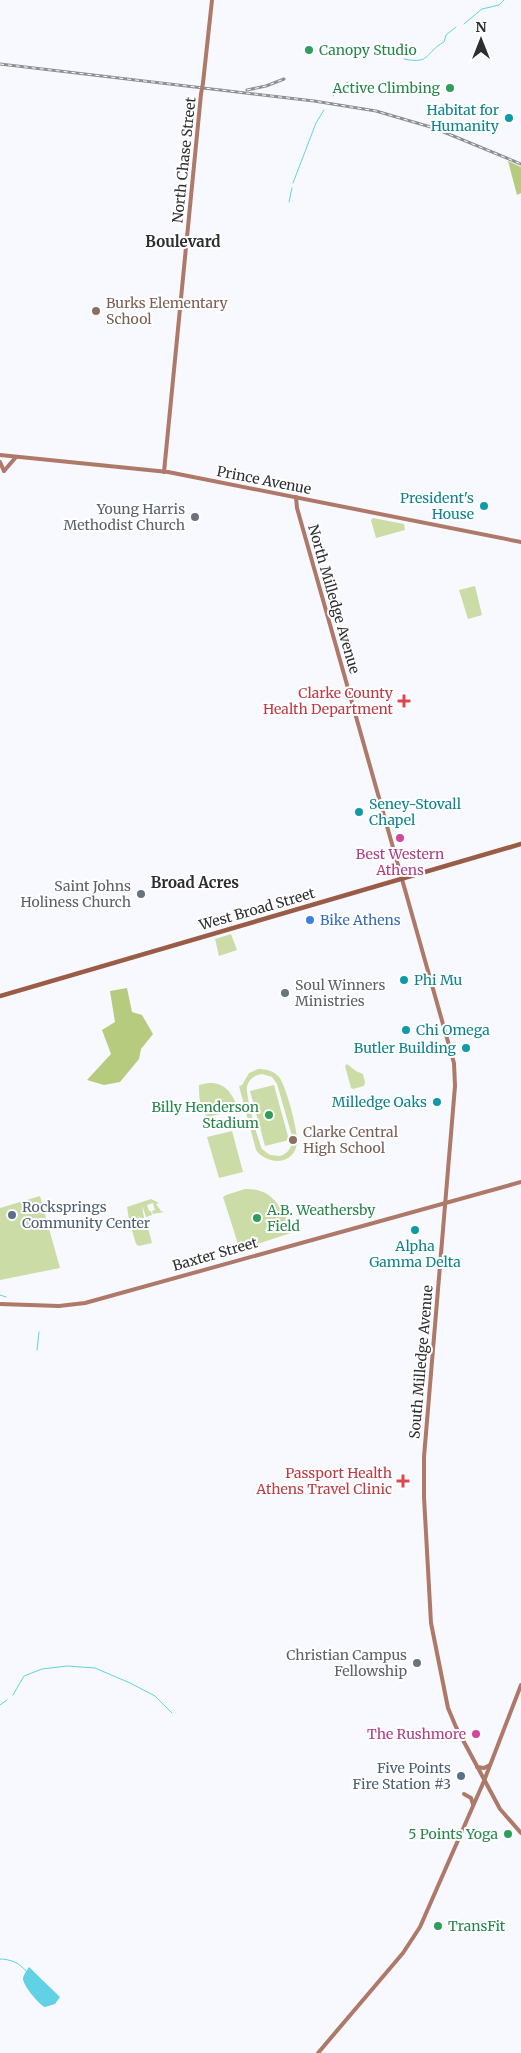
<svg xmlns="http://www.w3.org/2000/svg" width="521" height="2053" font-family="Merriweather,serif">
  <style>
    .green { fill: #ccdca6; fill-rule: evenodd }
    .forest { fill: #b6cb7d }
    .water { fill: #61d2e5 }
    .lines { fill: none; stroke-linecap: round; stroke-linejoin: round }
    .stream { stroke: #61d2e5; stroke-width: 1 }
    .secondary { stroke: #ae7969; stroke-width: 4 }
    .primary { stroke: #9a5b47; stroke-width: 4.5 }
    .rail-casing { stroke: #8e8f93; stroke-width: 3 }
    .rail { stroke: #fff; stroke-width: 1; stroke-dasharray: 4; stroke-linecap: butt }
    .secondary-bridge { stroke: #ae7969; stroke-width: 4 }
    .leisure-dot { fill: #2e9e5b; stroke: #fff; stroke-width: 2 }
    .culture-dot { fill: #0f9aa8; stroke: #fff; stroke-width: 2 }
    .education-dot { fill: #8d6e63; stroke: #fff; stroke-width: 2 }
    .worship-dot { fill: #6b7280; stroke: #fff; stroke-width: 2 }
    .health-dot { fill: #e0444e; stroke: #fff; stroke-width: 2 }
    .hotel-dot { fill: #d1479c; stroke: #fff; stroke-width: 2 }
    .shop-dot { fill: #3f7fe0; stroke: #fff; stroke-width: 2 }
    .service-dot { fill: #5c6f8a; stroke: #fff; stroke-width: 2 }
    .labels { text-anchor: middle; stroke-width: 4; stroke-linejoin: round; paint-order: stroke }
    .leisure-label { font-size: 14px; fill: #27864d; stroke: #fff; text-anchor: start }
    .culture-label { font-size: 14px; fill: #0d838f; stroke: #fff; text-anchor: end }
    .street-label { font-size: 14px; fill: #2e2e31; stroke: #fff }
    .education-label { font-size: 14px; fill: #785e54; stroke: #fff; text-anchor: start }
    .worship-label { font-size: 14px; fill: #5b616d; stroke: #fff; text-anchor: end }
    .health-label { font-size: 14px; fill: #be3a42; stroke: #fff; text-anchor: end }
    .hotel-label { font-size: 14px; fill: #b23c85; stroke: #fff }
    .shop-label { font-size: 14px; fill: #366cbe; stroke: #fff; text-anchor: start }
    .service-label { font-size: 14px; fill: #4e5e75; stroke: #fff; text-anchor: start }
    .neighbourhood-label { font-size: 15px; font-weight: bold; fill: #2e2e31; stroke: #fff }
  </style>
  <rect width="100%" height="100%" fill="#f7f9ff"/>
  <g class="green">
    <polygon points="373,518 404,524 405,530 376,538 371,520"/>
    <polygon points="475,586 482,615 468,619 459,590"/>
    <polygon points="231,934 237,950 219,956 215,939"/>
    <polygon points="347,1064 356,1071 363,1074 365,1082 364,1086 353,1089 351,1088 345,1066"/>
    <path d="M 258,1069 C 266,1069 274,1071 279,1077 C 286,1085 299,1134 297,1144 C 293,1166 267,1165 256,1150 L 239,1086 L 242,1085 L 249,1073 ZM 262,1074 L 272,1077 L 277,1084 L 292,1136 C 293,1146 289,1153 280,1156 L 270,1155 L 262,1149 C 258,1140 245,1094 247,1086 C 249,1079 255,1075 262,1074 Z"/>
    <path d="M 208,1083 C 224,1082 232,1092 237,1107 L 227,1112 L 208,1117 C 199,1110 199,1095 199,1085 Z"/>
    <polygon points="274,1085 289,1140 265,1146 250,1091"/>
    <polygon points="232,1131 243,1172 219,1178 207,1137"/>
    <path d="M 245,1189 C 275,1188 280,1209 294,1232 L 242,1249 L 239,1247 L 223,1197 L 226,1195 Z"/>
    <polygon points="40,1196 60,1268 0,1280 0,1208"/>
    <polygon points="151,1199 159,1203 156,1204 161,1211 164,1212 153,1214 152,1211 155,1210 153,1203 147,1205 149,1211 151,1211 152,1215 146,1217 142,1205 144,1218 141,1219 139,1216 139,1220 144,1219 146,1227 138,1227 137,1224 139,1220 136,1225 130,1226 127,1207"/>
    <polygon points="136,1226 140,1229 148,1228 152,1243 139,1246 136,1244 131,1227"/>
  </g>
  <g class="forest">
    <polygon points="508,161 521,167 521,193 517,195"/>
    <polygon points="127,988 132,1012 142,1015 153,1034 141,1049 139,1059 120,1082 104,1085 87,1080 111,1054 102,1030 115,1022 110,991"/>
  </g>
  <path class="water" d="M 29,1967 L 60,1997 L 55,2004 L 45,2007 C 39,2005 22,1984 23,1978 C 24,1974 27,1970 29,1967 Z"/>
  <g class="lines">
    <g class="stream">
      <polyline points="464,24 482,9 499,5 504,0"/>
      <path d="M 404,59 C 431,65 425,52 444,42 L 446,35 L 456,27"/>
      <polyline points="333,96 339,88 348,82"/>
      <polyline points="293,183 316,123 324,110"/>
      <polyline points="289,202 292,188"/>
      <polyline points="0,1295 6,1297"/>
      <polyline points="37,1350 39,1332"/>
      <polyline points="13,1695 24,1676 42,1669 67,1666 95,1668 130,1683 155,1696 172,1713"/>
      <polyline points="0,1705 7,1700"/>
      <path d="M 0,1959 C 10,1959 20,1963 26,1971"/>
    </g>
    <g class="secondary">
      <polyline points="203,83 212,0"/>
      <polyline points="0,455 168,472 521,542"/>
      <polyline points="0,462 4,471"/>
      <polyline points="4,471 16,457"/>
      <polyline points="164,472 201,94"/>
      <polyline points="296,497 297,508 454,1063 455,1086 424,1457 424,1497 431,1623 448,1708 456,1727 500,1809 521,1833"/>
      <polyline points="0,1304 59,1306 85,1303 521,1182"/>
      <polyline points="477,1767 484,1768 490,1765"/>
      <polyline points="464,1794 471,1798 473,1804"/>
      <polyline points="318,2053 403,1953 420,1927 484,1781 521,1685"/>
    </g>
    <polyline class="primary" points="0,996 521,844"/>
    <g class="rail-casing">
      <g id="rail">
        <polyline points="0,64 314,101 376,111 434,128 521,164"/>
        <polyline points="247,90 266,86 284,79"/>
      </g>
    </g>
    <use href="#rail" class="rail"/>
    <polyline class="secondary-bridge" points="201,94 203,83"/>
  </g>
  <g class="leisure-dot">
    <circle cx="309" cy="50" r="5"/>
    <circle cx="450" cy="88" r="5"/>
    <circle cx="269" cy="1115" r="5"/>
    <circle cx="257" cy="1218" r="5"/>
    <circle cx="508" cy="1834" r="5"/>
    <circle cx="438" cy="1926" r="5"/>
  </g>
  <g class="culture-dot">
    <circle cx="509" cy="118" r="5"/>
    <circle cx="484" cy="506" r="5"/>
    <circle cx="359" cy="812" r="5"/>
    <circle cx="404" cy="980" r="5"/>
    <circle cx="406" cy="1030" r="5"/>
    <circle cx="466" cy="1048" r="5"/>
    <circle cx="437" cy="1102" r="5"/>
    <circle cx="415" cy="1230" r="5"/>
  </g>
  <g class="education-dot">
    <circle cx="96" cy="311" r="5"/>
    <circle cx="293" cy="1140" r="5"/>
  </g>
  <g class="worship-dot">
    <circle cx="195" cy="517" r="5"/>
    <circle cx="141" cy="894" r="5"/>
    <circle cx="285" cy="993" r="5"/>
    <circle cx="417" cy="1663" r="5"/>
  </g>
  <g class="health-dot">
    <path d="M401.5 693.5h5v5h5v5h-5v5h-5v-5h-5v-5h5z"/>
    <path d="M400.5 1473.5h5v5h5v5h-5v5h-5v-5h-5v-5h5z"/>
  </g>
  <g class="hotel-dot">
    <circle cx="400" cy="838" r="5"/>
    <circle cx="476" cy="1734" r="5"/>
  </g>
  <circle class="shop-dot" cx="310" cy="920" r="5"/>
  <g class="service-dot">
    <circle cx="12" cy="1215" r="5"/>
    <circle cx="461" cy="1776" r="5"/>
  </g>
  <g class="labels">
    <g class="leisure-label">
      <text x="319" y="55">Canopy Studio</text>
      <text x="440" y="93" text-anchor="end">Active Climbing</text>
      <text x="259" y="1112" text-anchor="end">Billy Henderson<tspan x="259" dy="16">Stadium</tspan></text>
      <text x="267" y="1215">A.B. Weathersby<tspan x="267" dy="16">Field</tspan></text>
      <text x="498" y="1839" text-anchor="end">5 Points Yoga</text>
      <text x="448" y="1931">TransFit</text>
    </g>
    <g class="culture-label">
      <text x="499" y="115">Habitat for<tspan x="499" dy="16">Humanity</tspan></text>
      <text x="474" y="503">President's<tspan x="474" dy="16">House</tspan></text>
      <text x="369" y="809" text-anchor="start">Seney-Stovall<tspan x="369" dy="16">Chapel</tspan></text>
      <text x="414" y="985" text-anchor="start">Phi Mu</text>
      <text x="416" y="1035" text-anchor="start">Chi Omega</text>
      <text x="456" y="1053">Butler Building</text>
      <text x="427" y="1107">Milledge Oaks</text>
      <text x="415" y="1251" text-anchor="middle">Alpha<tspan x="415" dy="16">Gamma Delta</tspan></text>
    </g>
    <g class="street-label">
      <text transform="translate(184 160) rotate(-84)" y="5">North Chase Street</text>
      <text transform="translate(264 480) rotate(11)" y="5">Prince Avenue</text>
      <text transform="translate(334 599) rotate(74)" y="5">North Milledge Avenue</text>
      <text transform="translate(257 909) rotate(-16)" y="5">West Broad Street</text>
      <text transform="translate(215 1254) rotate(-16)" y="5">Baxter Street</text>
      <text transform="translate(421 1362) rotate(-85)" y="5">South Milledge Avenue</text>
    </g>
    <g class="education-label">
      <text x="106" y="308">Burks Elementary<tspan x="106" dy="16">School</tspan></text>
      <text x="303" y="1137">Clarke Central<tspan x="303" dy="16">High School</tspan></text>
    </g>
    <g class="worship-label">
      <text x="185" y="514">Young Harris<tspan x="185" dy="16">Methodist Church</tspan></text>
      <text x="131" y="891">Saint Johns<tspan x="131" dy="16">Holiness Church</tspan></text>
      <text x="295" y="990" text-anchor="start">Soul Winners<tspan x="295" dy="16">Ministries</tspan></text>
      <text x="407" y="1660">Christian Campus<tspan x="407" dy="16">Fellowship</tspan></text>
    </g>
    <g class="health-label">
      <text x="393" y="698">Clarke County<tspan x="393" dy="16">Health Department</tspan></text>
      <text x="392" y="1478">Passport Health<tspan x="392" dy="16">Athens Travel Clinic</tspan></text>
    </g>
    <g class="hotel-label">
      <text x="400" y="859">Best Western<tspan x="400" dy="16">Athens</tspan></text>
      <text x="466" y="1739" text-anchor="end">The Rushmore</text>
    </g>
    <g class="shop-label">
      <text x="320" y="925">Bike Athens</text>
    </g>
    <g class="service-label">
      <text x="22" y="1212">Rocksprings<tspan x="22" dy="16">Community Center</tspan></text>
      <text x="451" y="1773" text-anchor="end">Five Points<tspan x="451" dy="16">Fire Station #3</tspan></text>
    </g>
    <g class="neighbourhood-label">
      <text x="183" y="247">Boulevard</text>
      <text x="195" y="888">Broad Acres</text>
    </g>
  </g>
  <g transform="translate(481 40)" stroke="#ffffff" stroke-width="4" paint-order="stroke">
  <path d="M0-4L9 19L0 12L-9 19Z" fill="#2e2e31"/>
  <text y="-8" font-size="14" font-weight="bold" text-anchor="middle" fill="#2e2e31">N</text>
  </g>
</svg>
